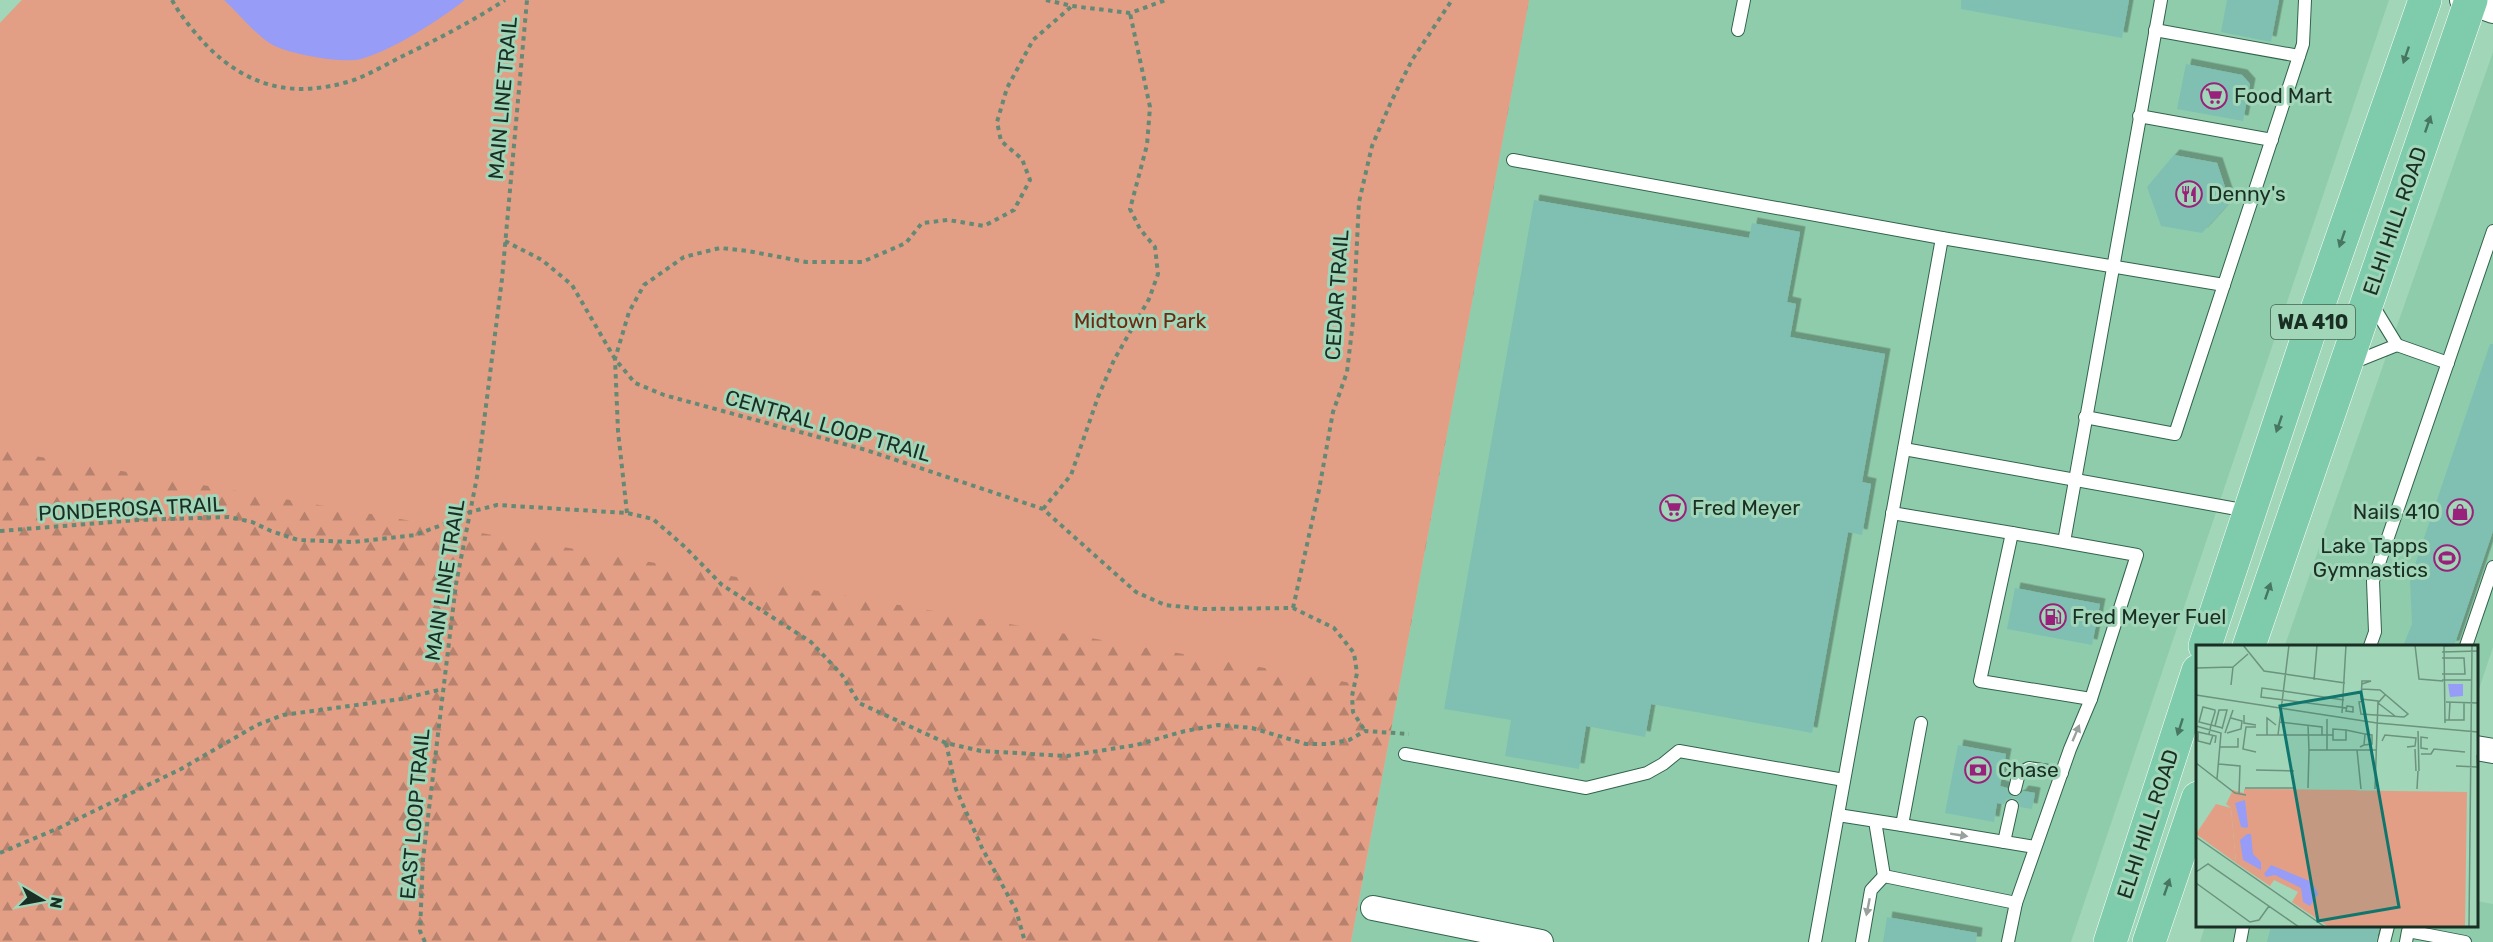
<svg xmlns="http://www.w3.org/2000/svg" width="2493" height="942" font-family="Rubik,sans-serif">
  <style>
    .built { fill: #8fccab }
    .forest { fill: url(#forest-firs) }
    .park { fill: #e39f86 }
    .water { fill: #979cf7 }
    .building { fill: #80c0b3; filter: url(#shadow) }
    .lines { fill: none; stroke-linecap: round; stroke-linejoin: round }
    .lane-casing { stroke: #31634b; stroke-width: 14 }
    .street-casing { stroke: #31634b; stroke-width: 26 }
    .primary-casing { stroke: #fff; stroke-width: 34 }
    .path { stroke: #648a76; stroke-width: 4; stroke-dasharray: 4.5 4.5; stroke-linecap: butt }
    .lane { stroke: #fff; stroke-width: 12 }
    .street { stroke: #fff; stroke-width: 24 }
    .primary { stroke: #7fccac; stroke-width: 33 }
    .oneway { fill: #477661 }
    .oneway2 { fill: #98a19c }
    .labels { text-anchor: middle; stroke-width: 6; stroke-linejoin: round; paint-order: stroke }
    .shield { fill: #a1d6b9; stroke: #426151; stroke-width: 1.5 }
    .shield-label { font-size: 20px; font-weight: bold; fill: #1a2f24 }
    .poi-label { font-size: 21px; fill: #1a2f24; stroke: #a1d6b9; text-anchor: start }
    .street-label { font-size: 21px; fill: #1a2f24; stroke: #a1d6b9 }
    .park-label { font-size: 21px; fill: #6a2c13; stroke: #a1d6b9 }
    .inset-road { fill: none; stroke: #6b937d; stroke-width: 1.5 }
    .view { fill: #0f766e; fill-opacity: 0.15; stroke: #0f766e; stroke-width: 3 }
    .inset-edge { fill: none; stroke: #1a2f24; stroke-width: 3 }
  </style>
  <defs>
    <pattern id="forest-firs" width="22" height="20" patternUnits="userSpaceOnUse" patternTransform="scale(1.5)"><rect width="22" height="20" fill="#e39f86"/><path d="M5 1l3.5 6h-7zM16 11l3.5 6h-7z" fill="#b7826d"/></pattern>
    <filter id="shadow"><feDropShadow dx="5.5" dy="-5.5" stdDeviation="0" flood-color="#0004"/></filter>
  </defs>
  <rect width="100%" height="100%" fill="#a1d6b9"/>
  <g class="built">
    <polygon points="1529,0 2389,0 2071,942 1351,942"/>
    <polygon points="2493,52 2493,647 2477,695 2476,646 2285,645"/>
    <polygon points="2477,901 2493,904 2493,942 2200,942 2205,926 2476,926"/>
  </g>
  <polygon class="forest" points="22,0 1529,0 1351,942 0,942 0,23"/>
  <polygon class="park" points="22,0 1529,0 1398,691 0,450 0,23"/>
  <path class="water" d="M 224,0 L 465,0 C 438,21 393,50 361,59 C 344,64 287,54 271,44 C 256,35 238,13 224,0 Z"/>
  <g class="building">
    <polygon points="1961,0 2129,0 2122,38 1961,9"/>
    <polygon points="2227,0 2279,0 2271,42 2221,32"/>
    <polygon points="2186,64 2242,75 2250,84 2243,121 2177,109"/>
    <polygon points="2174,155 2217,163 2230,202 2202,233 2161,226 2147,187"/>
    <polygon points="1534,200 1749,238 1752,223 1800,232 1787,302 1796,304 1790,337 1885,354 1862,482 1871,484 1862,535 1848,532 1812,733 1651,704 1645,737 1586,726 1579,769 1505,756 1511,720 1444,709"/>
    <polygon points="2490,344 2493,344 2493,531 2454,646 2403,646 2412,624 2410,579"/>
    <polygon points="2015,588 2100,604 2092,645 2007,629"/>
    <polygon points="1958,745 2006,754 2000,786 2007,788 2009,794 2014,797 2020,795 2023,791 2035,793 2032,809 2020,807 2018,800 2013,798 2006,800 2004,804 1997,803 1994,822 1945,813"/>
    <polygon points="1887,917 1977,933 1976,942 1883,942"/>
    <polygon points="2271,926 2380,926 2376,942 2267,942"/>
  </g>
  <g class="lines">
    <g class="lane-casing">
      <g id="lane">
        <polyline points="1738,30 1744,0"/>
        <polyline points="2155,30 2299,56"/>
        <polyline points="2139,116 2272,140"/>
        <polyline points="1513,160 1942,238 1815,942"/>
        <polyline points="1942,238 2224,285"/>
        <polyline points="2397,345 2448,363"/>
        <polyline points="2352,363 2397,345 2372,304"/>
        <polyline points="2085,417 2175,434 2303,44 2305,0"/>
        <polyline points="1904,449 2248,511"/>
        <polyline points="1892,513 2012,533"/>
        <polyline points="2064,542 2137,555 2091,699 1980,681 2012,533 2064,542 2161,0"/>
        <polyline points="2370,646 2375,632 2373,581 2493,231"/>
        <polyline points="2466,646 2493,567"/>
        <polyline points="1405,754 1586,788 1647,773 1663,764 1679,751 1844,780"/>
        <polyline points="2015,789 2019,773 2029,768 2062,773"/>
        <polyline points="1838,815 1902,825 1921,723"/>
        <polyline points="1875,821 1884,876 2016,903 2070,749 2091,699"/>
        <polyline points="1902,825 2035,847"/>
        <polyline points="2004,842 2012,806"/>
        <polyline points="1862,942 1871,890 1884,876"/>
        <polyline points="2008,942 2016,903"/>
        <polyline points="2240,942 2243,926"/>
        <polyline points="2384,942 2388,926"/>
        <polyline points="2406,942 2408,931 2465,942"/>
      </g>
    </g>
    <g class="street-casing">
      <g id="street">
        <polyline points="2462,0 2493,11"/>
        <polyline points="2476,748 2493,751"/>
        <polyline points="1373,908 1541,942"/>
      </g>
    </g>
    <g class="primary-casing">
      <g id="primary">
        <polyline points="2205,646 2313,321 2425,0"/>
        <polyline points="2249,646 2471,0"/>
        <polyline points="2110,942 2198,671"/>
        <polyline points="2149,942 2198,798"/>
      </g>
    </g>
    <g class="path">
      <path d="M 172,0 C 181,17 195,33 208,47 C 250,88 294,98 351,81 C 371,74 390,62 409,53 C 442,37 474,20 505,0"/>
      <polyline points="1046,0 1072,6 1130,13 1166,0"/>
      <polyline points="505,241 542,260 572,285 615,359 635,383 664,395 866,450 1043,509 1136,592 1165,605 1203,609 1293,608 1334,628 1354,653 1357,673 1352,696 1353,712 1365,731"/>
      <polyline points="1043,509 1071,475 1098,397 1114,360 1149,299 1158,274 1155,247 1140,229 1130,209 1147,145 1150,107 1130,13"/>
      <polyline points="627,513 618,431 615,359 629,312 644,285 684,257 720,248 748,251 806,262 862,262 906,243 922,223 948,220 984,226 1014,210 1030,180 1022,159 1001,141 997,122 1007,88 1033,40 1072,6"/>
      <polyline points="0,531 138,520 229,517 252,522 271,531 298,540 354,542 415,535 455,520 470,512 497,505 627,513 653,519 685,547 722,585 811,642 842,675 859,703 946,743 981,751 1067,756 1136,745 1185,731 1218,725 1252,728 1306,744 1328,744 1349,740 1365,731 1409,734"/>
      <polyline points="1293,608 1319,490 1333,412 1347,372 1353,321 1359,202 1372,146 1391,102 1412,60 1452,0"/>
      <polyline points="946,743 956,789 982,848 1016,910 1025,942"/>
      <polyline points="0,853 61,827 181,769 257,725 283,715 401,699 443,689"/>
      <polyline points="425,942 420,931 423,859 456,584 477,477 502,279 527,0"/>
    </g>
    <use href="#lane" class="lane"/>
    <use href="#street" class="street"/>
    <use href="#primary" class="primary"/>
  </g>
  <defs><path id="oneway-solid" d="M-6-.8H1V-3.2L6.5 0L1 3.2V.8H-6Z" transform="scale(1.5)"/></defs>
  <g class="oneway">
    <use href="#oneway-solid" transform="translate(2406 55) rotate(109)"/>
    <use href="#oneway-solid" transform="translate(2428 124) rotate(-71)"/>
    <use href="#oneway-solid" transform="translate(2342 239) rotate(109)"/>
    <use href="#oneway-solid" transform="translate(2279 424) rotate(109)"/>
    <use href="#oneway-solid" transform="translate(2268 591) rotate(-71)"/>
    <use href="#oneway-solid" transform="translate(2180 727) rotate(108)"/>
    <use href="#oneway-solid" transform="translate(2167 887) rotate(-71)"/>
  </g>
  <g class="oneway2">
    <use href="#oneway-solid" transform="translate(2076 733) rotate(-67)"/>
    <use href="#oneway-solid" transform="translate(1959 835) rotate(9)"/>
    <use href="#oneway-solid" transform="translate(1868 907) rotate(101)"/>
  </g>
  <defs>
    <g id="supermarket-ring" transform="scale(1.35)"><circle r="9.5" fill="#a1d6b9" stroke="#99217b" stroke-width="1.5"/><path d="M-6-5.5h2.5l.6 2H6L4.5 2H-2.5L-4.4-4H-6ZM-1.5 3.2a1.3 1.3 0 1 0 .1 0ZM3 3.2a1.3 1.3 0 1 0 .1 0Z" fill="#99217b"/></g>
    <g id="restaurant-ring" transform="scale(1.35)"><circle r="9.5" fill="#a1d6b9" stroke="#99217b" stroke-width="1.5"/><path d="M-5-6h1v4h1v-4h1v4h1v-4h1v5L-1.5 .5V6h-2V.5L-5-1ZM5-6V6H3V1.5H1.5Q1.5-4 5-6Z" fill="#99217b"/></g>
    <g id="shop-ring" transform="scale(1.35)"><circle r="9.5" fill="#a1d6b9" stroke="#99217b" stroke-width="1.5"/><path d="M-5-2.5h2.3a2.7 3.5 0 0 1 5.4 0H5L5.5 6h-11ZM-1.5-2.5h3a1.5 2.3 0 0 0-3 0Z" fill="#99217b"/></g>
    <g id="stadium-ring" transform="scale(1.35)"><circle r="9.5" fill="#a1d6b9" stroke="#99217b" stroke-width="1.5"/><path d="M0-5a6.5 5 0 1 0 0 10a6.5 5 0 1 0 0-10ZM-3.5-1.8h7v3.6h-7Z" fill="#99217b"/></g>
    <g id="fuel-ring" transform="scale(1.35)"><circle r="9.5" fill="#a1d6b9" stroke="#99217b" stroke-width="1.5"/><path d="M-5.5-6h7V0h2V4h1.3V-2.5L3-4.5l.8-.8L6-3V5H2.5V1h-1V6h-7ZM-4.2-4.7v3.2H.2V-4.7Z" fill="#99217b"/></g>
    <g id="bank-ring" transform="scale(1.35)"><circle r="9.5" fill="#a1d6b9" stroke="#99217b" stroke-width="1.5"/><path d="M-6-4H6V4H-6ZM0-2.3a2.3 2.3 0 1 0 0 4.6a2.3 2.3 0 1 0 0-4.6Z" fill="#99217b"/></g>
  </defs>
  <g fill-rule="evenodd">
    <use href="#supermarket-ring" x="2214" y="96"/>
    <use href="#restaurant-ring" x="2189" y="194"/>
    <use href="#supermarket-ring" x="1673" y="508"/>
    <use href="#shop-ring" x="2460" y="512"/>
    <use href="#stadium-ring" x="2447" y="558"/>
    <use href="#fuel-ring" x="2053" y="617"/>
    <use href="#bank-ring" x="1978" y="770"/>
  </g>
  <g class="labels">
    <rect class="shield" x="2271" y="305" width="84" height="34" rx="4.5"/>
    <g class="shield-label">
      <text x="2313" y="329">WA 410</text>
    </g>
    <g class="poi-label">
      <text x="2234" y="103">Food Mart</text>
      <text x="2208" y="201">Denny's</text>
      <text x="1692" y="515">Fred Meyer</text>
      <text x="2440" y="519" text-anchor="end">Nails 410</text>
      <text x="2428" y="553" text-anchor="end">Lake Tapps<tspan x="2428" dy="24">Gymnastics</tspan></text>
      <text x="2072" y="624">Fred Meyer Fuel</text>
      <text x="1998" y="777">Chase</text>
    </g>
    <g class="street-label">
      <text transform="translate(503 98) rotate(-85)" y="7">MAIN LINE TRAIL</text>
      <text transform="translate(2395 221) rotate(-71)" y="7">ELHI HILL ROAD</text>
      <text transform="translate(1337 295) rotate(-86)" y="7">CEDAR TRAIL</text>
      <text transform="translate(828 426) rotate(16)" y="7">CENTRAL LOOP TRAIL</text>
      <text transform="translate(131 509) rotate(-3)" y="7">PONDEROSA TRAIL</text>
      <text transform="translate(445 580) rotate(-81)" y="7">MAIN LINE TRAIL</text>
      <text transform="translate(415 814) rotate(-85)" y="7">EAST LOOP TRAIL</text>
      <text transform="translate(2148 824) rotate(-72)" y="7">ELHI HILL ROAD</text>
    </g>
    <g class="park-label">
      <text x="1140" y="328">Midtown Park</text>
    </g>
  </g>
  <g transform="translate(2196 645)">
    <rect width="282" height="282" fill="#a1d6b9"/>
    <path d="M 48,144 L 271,147 L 269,282 L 133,282 ZM 20,159 L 35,163 L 40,218 L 0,189 Z" fill="#e39f86"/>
    <path d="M 48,144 L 160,145 L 160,282 L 133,282 L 96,257 L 102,247 L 78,235 L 74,241 L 40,218 L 35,163 L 30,159 L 37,145 L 48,148 Z" fill="#e39f86"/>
    <path d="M 252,39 L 267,39 L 267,51 L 254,52 ZM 49,155 L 52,181 L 51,183 L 45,182 L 39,158 ZM 51,189 L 55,189 L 57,209 L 65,217 L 65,225 L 47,215 L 44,195 ZM 75,220 L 116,237 L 122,249 L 114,261 L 107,257 L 105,243 L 79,230 L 70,232 L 68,229 Z" fill="#979cf7"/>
    <path class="inset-road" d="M 47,0 L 68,26 L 149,38M 219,0 L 223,34 L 247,36M 248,0 L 249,78M 247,1 L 269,0M 246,7 L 282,6M 246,13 L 268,13 L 269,29 L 246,29M 0,23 L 37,22M 118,35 L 121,0M 246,35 L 275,35M 166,39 L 175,36 L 166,36 L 165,54 L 182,56 L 179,144M 35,40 L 37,22 L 52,9M 166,44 L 184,45 L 212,69 L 208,72 L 165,69 L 163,57 L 167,56M 0,50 L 181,78 L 282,87M 189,50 L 182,58 L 199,71M 148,55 L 66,43 L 65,52 L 151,63M 250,57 L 282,58M 151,61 L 157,62 L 157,67 L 150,66 ZM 146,68 L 150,0M 48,70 L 48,78 L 60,80M 249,75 L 268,75 L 268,58M 253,75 L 254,57M 83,77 L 126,82 L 126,90M 112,80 L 113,105M 0,81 L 25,88 L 21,134M 19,81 L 23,65 L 31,65 L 26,84M 150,85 L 169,89 L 168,100 L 164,102M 222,86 L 223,126M 29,88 L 37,65M 31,88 L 45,84 L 46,76 L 35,73M 13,89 L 15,80 L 19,67 L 19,65 L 7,62 L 3,77 L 27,83M 17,90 L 14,99 L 2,96 L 2,87 L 20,91 L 19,98M 60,90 L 137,90 L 137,95 L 150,95 L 150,85 L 137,84 L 137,90M 71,90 L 71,73 L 80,80M 82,90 L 93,0M 186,96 L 189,90 L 220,93 L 219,101 L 211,102M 168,100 L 176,99 L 176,90 L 169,89M 24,102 L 42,102 L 42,93M 219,104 L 220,126M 232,104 L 225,103 L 225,92 L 232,93M 131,105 L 131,74M 161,105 L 165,144M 60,107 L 47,104 L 50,82 L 60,82M 225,109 L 235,109 L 238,104 L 269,107M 281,110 L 282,128M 0,118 L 39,148 L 50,150M 23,119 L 44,121 L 43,149M 260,121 L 281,122M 60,125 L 98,126M 49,143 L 98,143M 112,143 L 113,105 L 180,105M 221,144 L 222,126M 0,192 L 129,282M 0,227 L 12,219 L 103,282M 0,238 L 54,277 L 63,275 L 73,261M 273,282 L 276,0"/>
    <path class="view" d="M 165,47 L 203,262 L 122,276 L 84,61 Z"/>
    <rect width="282" height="282" class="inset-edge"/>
  </g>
  <g transform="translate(42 900) rotate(100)" stroke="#a1d6b9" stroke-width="4.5" paint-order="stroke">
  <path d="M0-4.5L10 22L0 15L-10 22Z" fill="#1a2f24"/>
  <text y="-9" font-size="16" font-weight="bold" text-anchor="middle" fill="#1a2f24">N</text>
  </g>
</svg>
